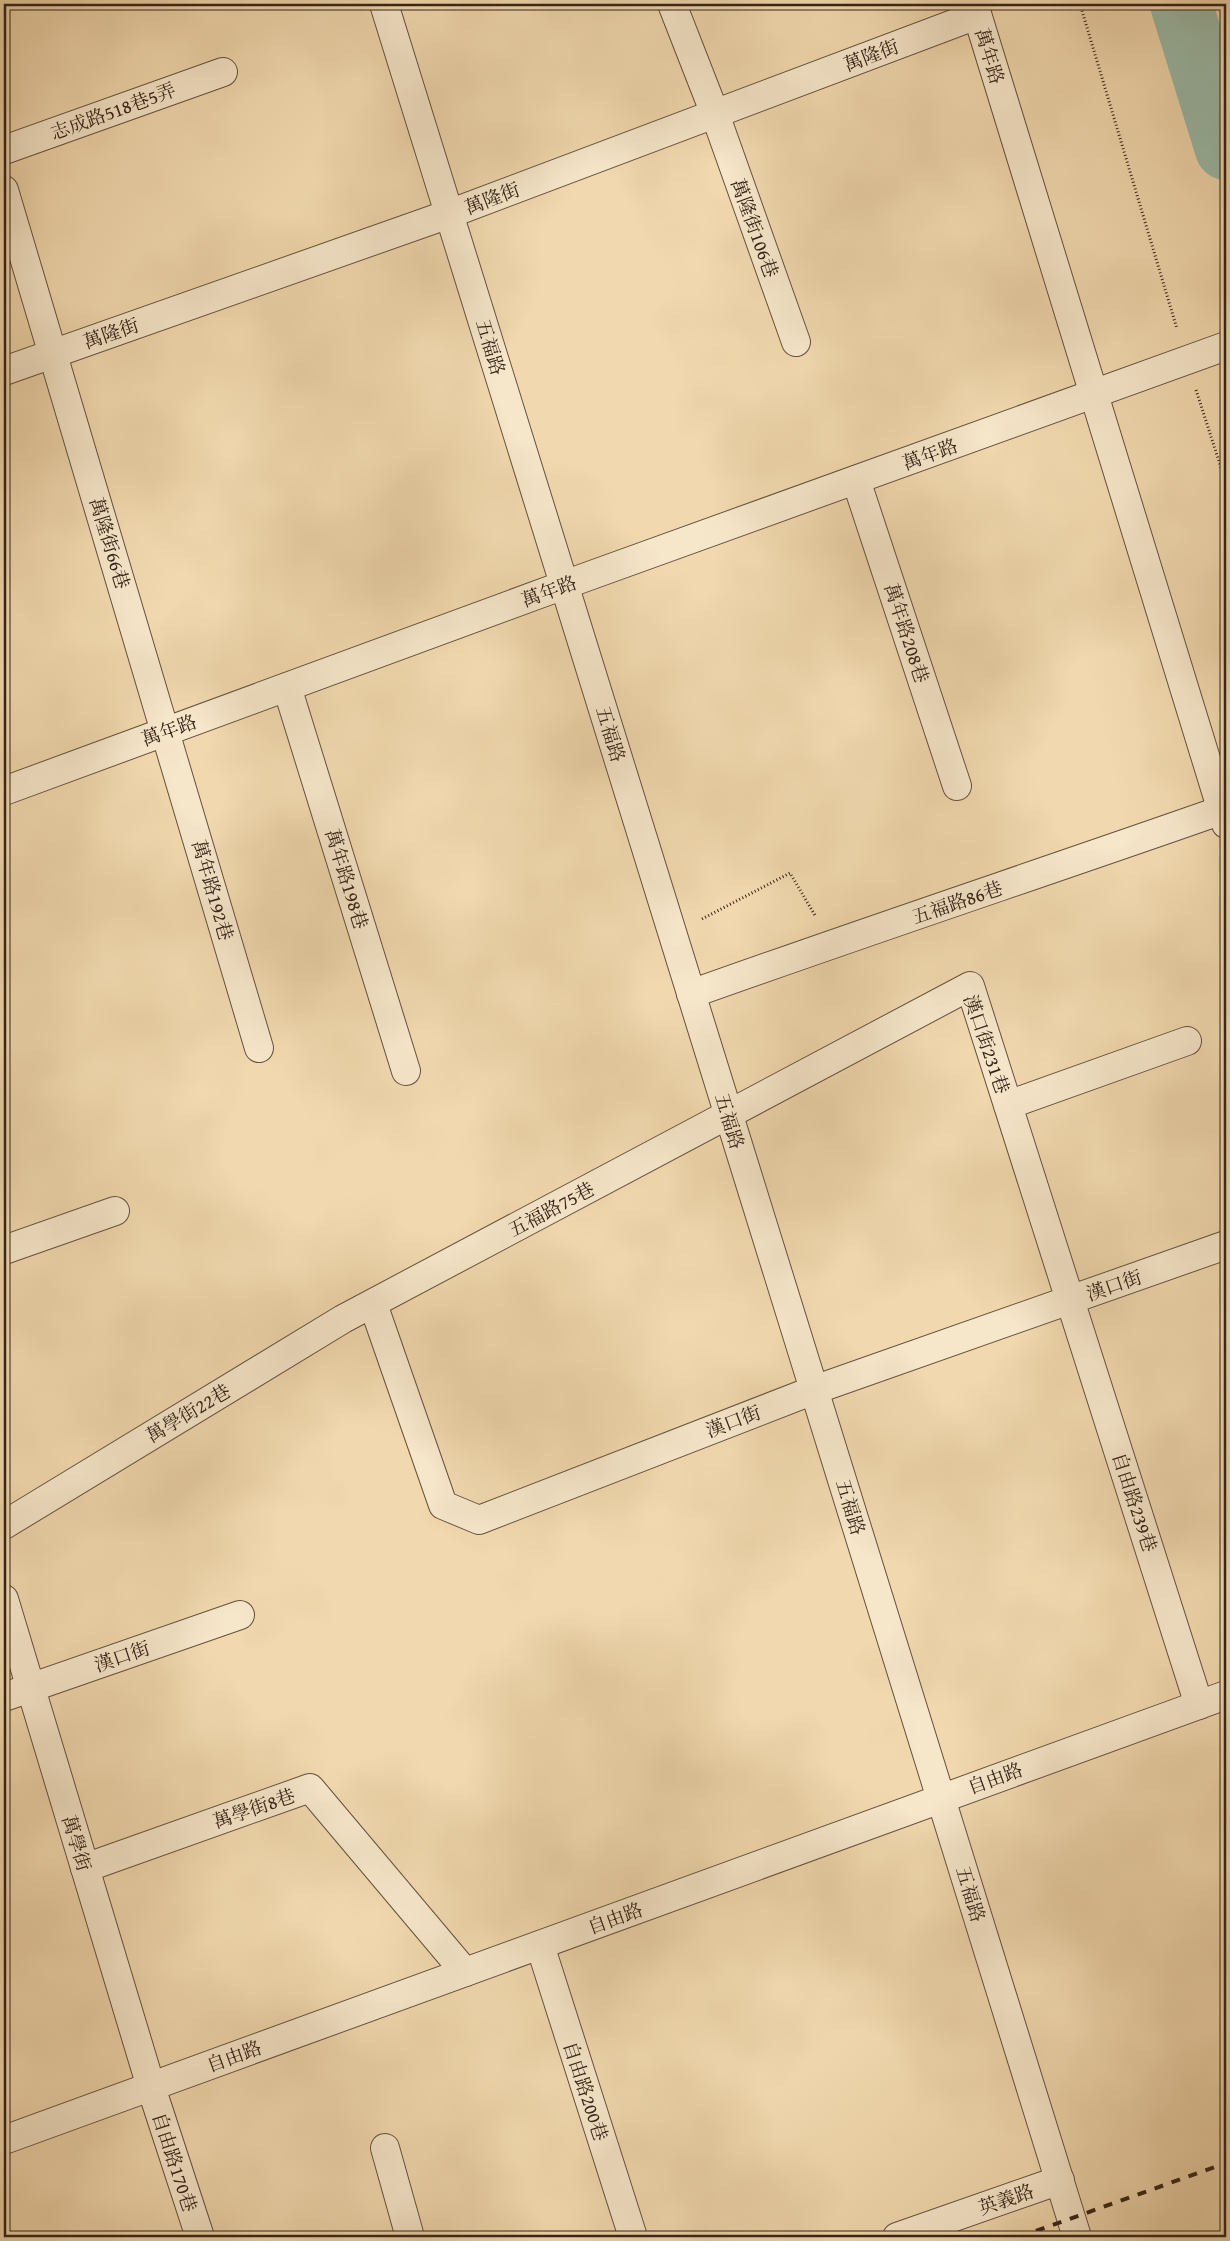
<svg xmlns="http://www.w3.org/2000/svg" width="1230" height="2241" font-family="'Gentium Book Plus','Noto Serif TC',serif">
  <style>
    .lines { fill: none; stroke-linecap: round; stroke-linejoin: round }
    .river { stroke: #9bbaa8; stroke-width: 62 }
    .minor-casing { stroke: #64513e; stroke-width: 30 }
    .path { stroke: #352418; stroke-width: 3; stroke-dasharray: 1 2.5; stroke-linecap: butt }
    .minor { stroke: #f6e6ca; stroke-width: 28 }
    .rail { stroke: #352418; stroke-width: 4; stroke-dasharray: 9 9; stroke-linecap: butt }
    .labels { text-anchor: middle; stroke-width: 5; stroke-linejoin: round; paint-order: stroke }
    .street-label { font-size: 19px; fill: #352418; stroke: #f6e6ca }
  </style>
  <rect width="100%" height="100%" fill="#f1d8ae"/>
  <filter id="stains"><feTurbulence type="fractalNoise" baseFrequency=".004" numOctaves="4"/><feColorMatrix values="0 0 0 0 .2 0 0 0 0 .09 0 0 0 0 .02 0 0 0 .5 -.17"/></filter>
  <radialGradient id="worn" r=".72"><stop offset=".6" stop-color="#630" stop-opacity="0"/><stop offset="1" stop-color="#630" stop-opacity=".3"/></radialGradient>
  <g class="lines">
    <polyline class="river" points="1181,4 1226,149"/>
    <g class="minor-casing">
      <g id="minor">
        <polyline points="384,4 1077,2237"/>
        <polyline points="672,4 715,114 796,342"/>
        <polyline points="974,4 1226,824"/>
        <polyline points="4,150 223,72"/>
        <polyline points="4,190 259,1048"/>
        <polyline points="4,371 449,214 977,15"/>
        <polyline points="856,480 957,786"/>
        <polyline points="287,687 406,1071"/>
        <polyline points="4,791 564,585 1226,346"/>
        <path d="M 691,994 C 867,931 1045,872 1222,810"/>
        <polyline points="1008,1105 1187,1041"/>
        <polyline points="4,1250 115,1211"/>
        <polyline points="373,1304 443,1505 479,1520 814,1390 1226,1245"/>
        <polyline points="4,1525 343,1319 970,986 1199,1705"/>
        <polyline points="4,1599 151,2087 200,2237"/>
        <polyline points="4,1697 240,1615"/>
        <polyline points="85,1868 310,1788 465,1972"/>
        <polyline points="540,1945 633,2237"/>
        <polyline points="4,2140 1226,1695"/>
        <polyline points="385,2148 410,2237"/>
        <polyline points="897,2237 1060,2180"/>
      </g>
    </g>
    <g class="path">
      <polyline points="1080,4 1177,329"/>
      <polyline points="1196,390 1226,483"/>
      <polyline points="702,919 790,873 816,917"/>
    </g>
    <use href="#minor" class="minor"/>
    <polyline class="rail" points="1019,2237 1226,2163"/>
  </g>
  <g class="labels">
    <g class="street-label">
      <text transform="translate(871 55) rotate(-21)" y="7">萬隆街</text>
      <text transform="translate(990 56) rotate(73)" y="7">萬年路</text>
      <text transform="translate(113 111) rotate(-20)" y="7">志成路518巷5弄</text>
      <text transform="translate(492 198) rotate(-21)" y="7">萬隆街</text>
      <text transform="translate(755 228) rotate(70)" y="7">萬隆街106巷</text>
      <text transform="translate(111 333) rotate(-19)" y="7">萬隆街</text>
      <text transform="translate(491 347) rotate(73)" y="7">五福路</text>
      <text transform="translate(930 454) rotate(-20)" y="7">萬年路</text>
      <text transform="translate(110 543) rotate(73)" y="7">萬隆街66巷</text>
      <text transform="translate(549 591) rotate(-20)" y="7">萬年路</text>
      <text transform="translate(907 633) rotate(72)" y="7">萬年路208巷</text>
      <text transform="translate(169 730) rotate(-20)" y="7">萬年路</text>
      <text transform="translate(611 734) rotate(73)" y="7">五福路</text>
      <text transform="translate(347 879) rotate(73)" y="7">萬年路198巷</text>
      <text transform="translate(213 890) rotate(74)" y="7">萬年路192巷</text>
      <text transform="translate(957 902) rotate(-19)" y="7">五福路86巷</text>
      <text transform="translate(987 1044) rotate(71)" y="7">漢口街231巷</text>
      <text transform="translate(730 1121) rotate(73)" y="7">五福路</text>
      <text transform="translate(551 1209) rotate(-28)" y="7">五福路75巷</text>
      <text transform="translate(1114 1285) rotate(-19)" y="7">漢口街</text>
      <text transform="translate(188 1413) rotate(-31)" y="7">萬學街22巷</text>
      <text transform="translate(733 1421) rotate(-21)" y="7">漢口街</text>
      <text transform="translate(1135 1502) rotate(72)" y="7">自由路239巷</text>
      <text transform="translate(851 1507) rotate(73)" y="7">五福路</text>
      <text transform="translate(122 1656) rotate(-19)" y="7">漢口街</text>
      <text transform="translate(995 1778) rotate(-20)" y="7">自由路</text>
      <text transform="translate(254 1808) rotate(-19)" y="7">萬學街8巷</text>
      <text transform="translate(77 1843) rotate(73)" y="7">萬學街</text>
      <text transform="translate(971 1894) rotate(73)" y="7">五福路</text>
      <text transform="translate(615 1918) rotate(-20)" y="7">自由路</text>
      <text transform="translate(234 2056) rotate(-20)" y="7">自由路</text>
      <text transform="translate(586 2091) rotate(72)" y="7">自由路200巷</text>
      <text transform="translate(175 2162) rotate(72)" y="7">自由路170巷</text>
      <text transform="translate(1006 2199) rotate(-19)" y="7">英義路</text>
    </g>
  </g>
  <rect width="1230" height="2241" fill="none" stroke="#f1d8ae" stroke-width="20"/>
  <rect x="5" y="5" width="1220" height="2231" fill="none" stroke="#352418" stroke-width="2.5"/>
  <rect x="10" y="10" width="1210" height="2221" fill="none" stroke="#352418"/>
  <rect width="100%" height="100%" filter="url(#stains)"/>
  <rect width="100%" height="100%" fill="url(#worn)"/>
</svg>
